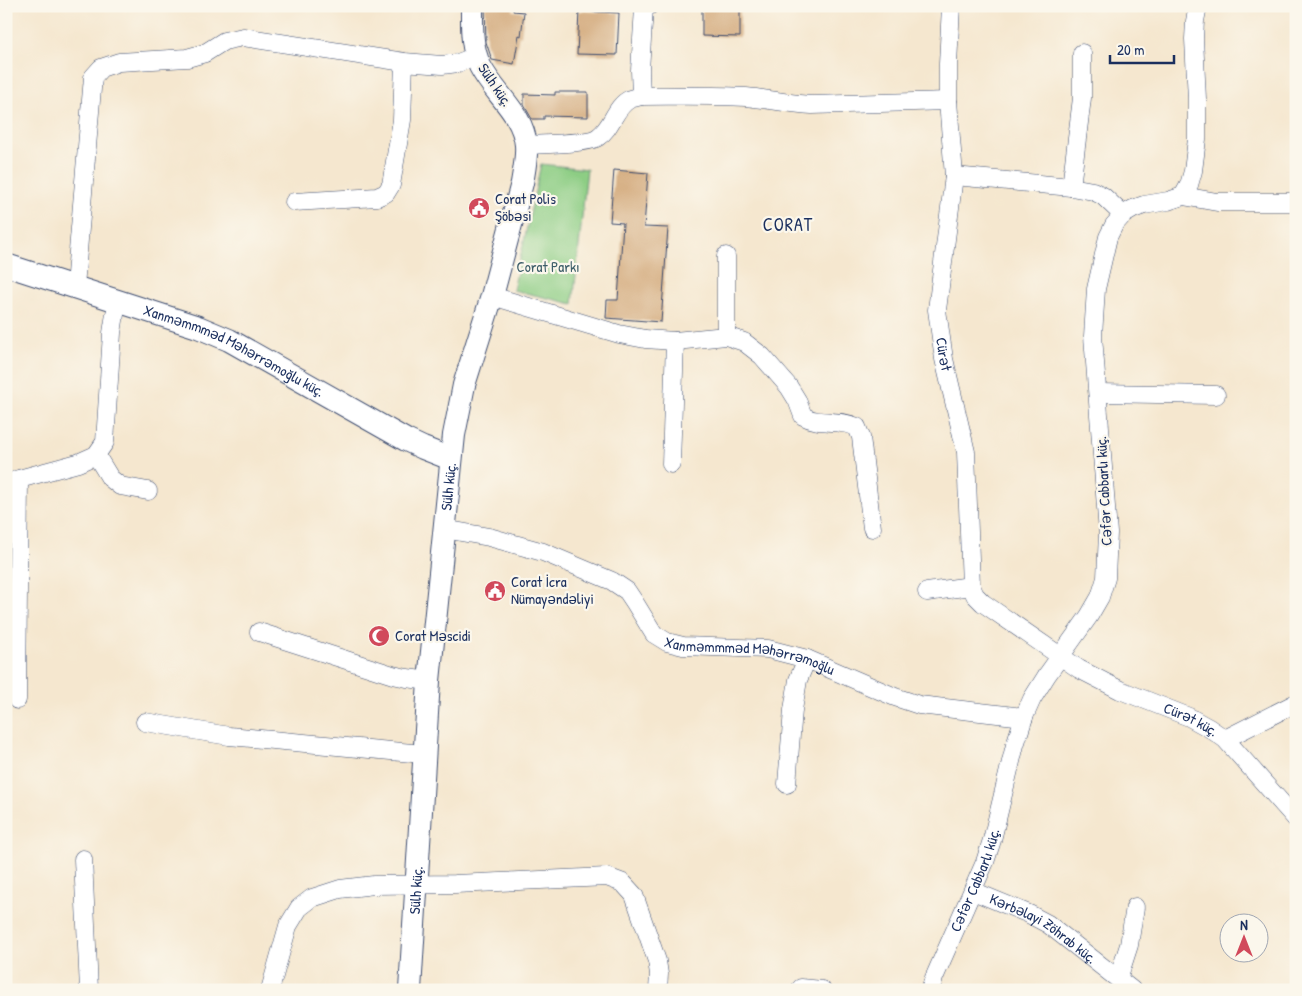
<svg xmlns="http://www.w3.org/2000/svg" width="1302" height="996" font-family="'Patrick Hand',sans-serif">
  <style>
    .green { fill: #8dcd84; stroke: #547e71 }
    .building { fill: #d7b186 }
    .lines { fill: none; stroke-linecap: round; stroke-linejoin: round }
    .minor-casing { stroke: #3c4b6f; stroke-width: 19 }
    .tertiary-casing { stroke: #3c4b6f; stroke-width: 24 }
    .minor { stroke: #fff; stroke-width: 18 }
    .tertiary { stroke: #fff; stroke-width: 22 }
    .labels { text-anchor: middle; stroke-width: 4.5; stroke-linejoin: round; paint-order: stroke }
    .street-label { font-size: 15px; fill: #1b2f5e; stroke: #fbf7ec }
    .poi-label { font-size: 15px; fill: #1b2f5e; stroke: #fbf7ec; text-anchor: start }
    .park-label { font-size: 15px; fill: #3d5e69; stroke: #fbf7ec }
    .quarter-label { font-size: 18px; letter-spacing: 1px; fill: #1b2f5e; stroke: #fbf7ec }
  </style>
  <rect width="100%" height="100%" fill="#fbf7ec"/>
  <filter id="ink" filterUnits="userSpaceOnUse"><feTurbulence type="fractalNoise" baseFrequency=".02" numOctaves="2"/><feDisplacementMap in="SourceGraphic" scale="10" xChannelSelector="R" yChannelSelector="G"/><feConvolveMatrix kernelMatrix="1 2 1 2 8 2 1 2 1" color-interpolation-filters="sRGB"/></filter>
  <filter id="wash" filterUnits="userSpaceOnUse"><feTurbulence type="fractalNoise" baseFrequency=".0096" numOctaves="4" result="noise"/><feDisplacementMap in="SourceGraphic" scale="20" xChannelSelector="R" yChannelSelector="G"/><feGaussianBlur stdDeviation="1.12" result="paint"/><feColorMatrix in="noise" values="0 0 0 0 0 0 0 0 0 0 0 0 0 0 0 0 0 1.4 0 .05"/><feComposite in="paint" operator="in"/></filter>
  <g filter="url(#wash)">
    <rect width="100%" height="100%" fill="#f5e7cf"/>
    <polygon class="green" points="541,164 587,169 573,304 513,290"/>
    <g id="blocks">
      <g class="building">
        <polygon points="485,6 514,6 513,11 524,12 521,36 519,35 514,64 492,60 486,42"/>
        <polygon points="702,6 740,6 740,37 702,36"/>
        <polygon points="579,11 619,13 617,55 577,54"/>
        <polygon points="555,92 588,92 588,117 544,116 544,119 532,119 524,105 524,94 555,95"/>
        <polygon points="614,170 648,173 644,227 668,228 661,322 606,318 607,300 618,300 623,223 610,222"/>
      </g>
    </g>
  </g>
  <g filter="url(#ink)">
    <use href="#blocks" fill-opacity="0" stroke="#3c4b6f" stroke-width="1"/>
    <g class="lines">
      <g class="minor-casing">
        <g id="minor">
          <path id="s1" d="M 951,6 L 948,64 L 948,101 L 954,176 L 937,310 L 944,359 L 966,452 L 971,586 L 975,595 L 983,603 L 1079,669 L 1120,690 L 1189,717 L 1209,728 L 1225,739 L 1296,819"/>
          <polyline points="641,96 640,70 644,8 649,6"/>
          <path d="M 526,145 C 540,144 589,144 598,137 C 612,128 615,106 630,99 C 633,98 638,97 641,96 C 676,96 711,95 746,97 C 768,99 790,104 812,105 L 948,101"/>
          <polyline points="954,176 1071,187 1093,191 1103,196 1123,215"/>
          <polyline points="1071,187 1082,98 1082,53"/>
          <polyline points="1183,196 1217,202 1296,202"/>
          <polyline points="294,202 377,197 386,193 391,185 402,120 404,62"/>
          <polyline points="75,286 93,77 101,68 119,62 187,58 205,53 224,41 243,37 404,62 442,65 458,63 476,56"/>
          <path d="M 492,296 L 619,334 L 645,339 L 675,341 L 726,336 L 744,342 L 762,356 L 789,387 L 797,400 L 803,416 C 821,426 838,418 857,427 L 861,437 L 872,528"/>
          <polyline points="726,336 726,256"/>
          <polyline points="1098,393 1216,395"/>
          <polyline points="96,455 110,478 120,486 148,491"/>
          <polyline points="671,464 675,341"/>
          <polyline points="6,484 19,479 78,463 96,455 105,442 112,333 115,314 119,300"/>
          <path id="s2" d="M 444,529 L 489,537 L 543,552 L 612,581 L 627,591 L 635,603 L 654,634 L 667,642 L 683,646 L 768,649 L 807,659 L 895,697 L 919,705 L 1024,717"/>
          <polyline points="927,592 971,586"/>
          <polyline points="259,632 393,675 407,678 429,681"/>
          <polyline points="17,700 19,479"/>
          <polyline points="145,722 229,736 423,754"/>
          <polyline points="1225,739 1296,703"/>
          <polyline points="787,784 793,710 798,680 807,659"/>
          <polyline points="83,859 89,990"/>
          <path id="s3" d="M 973,891 L 1029,914 L 1048,924 L 1132,990"/>
          <polyline points="1118,979 1129,945 1135,907"/>
          <polyline points="801,988 822,990"/>
          <polyline points="270,990 288,926 299,908 312,898 340,889 374,885 455,884 607,877 623,883 634,895 657,961 659,974 658,990"/>
          <path id="s4" d="M 930,990 L 934,978 L 985,862 L 992,840 L 1015,745 L 1024,717 L 1032,699 L 1047,675 L 1089,616 L 1100,597 L 1106,578 L 1108,533 L 1093,336 L 1096,289 L 1108,237 L 1114,225 L 1123,215 L 1133,209 L 1144,205 L 1168,201 L 1183,196 L 1189,185 L 1193,171 L 1197,139 L 1197,99 L 1194,39 L 1195,21 L 1198,6"/>
        </g>
      </g>
      <g class="tertiary-casing">
        <g id="tertiary">
          <path id="s5" d="M 6,265 L 198,327 L 229,340 L 406,440 L 423,448 L 451,459"/>
          <path id="s6" d="M 410,990 L 429,681 L 454,435 L 464,385 L 492,296 L 522,183 C 524,171 527,158 526,145 C 523,113 494,94 480,66 C 471,47 472,27 472,6"/>
        </g>
      </g>
      <use href="#minor" class="minor"/>
      <use href="#tertiary" class="tertiary"/>
    </g>
  </g>
  <defs>
    <g id="civic-disc" transform="scale(1.125)"><circle r="9.5" fill="#d1495b" stroke="#fbf7ec"/><path d="M-.6-6.5H3V-4.5H.6V-3L4-1V1h2V6H-6V1h2V-1L-.6-3ZM-1.2 2.5V6h2.4V2.5Z" fill="#fff"/></g>
    <g id="mosque-disc" transform="scale(1.125)"><circle r="9.5" fill="#d1495b" stroke="#fbf7ec"/><path d="M3.5-4.9A6 6 0 1 0 3.5 4.9A5 5 0 1 1 3.5-4.9Z" fill="#fff"/></g>
  </defs>
  <g fill-rule="evenodd">
    <use href="#civic-disc" x="479" y="208"/>
    <use href="#civic-disc" x="495" y="591"/>
    <use href="#mosque-disc" x="379" y="636"/>
  </g>
  <g class="labels">
    <g class="street-label">
      <text transform="translate(495 85) rotate(56)" y="5">Sülh küç.</text>
      <text dy="5" stroke="none"><textPath href="#s5" startOffset="244">Xanməmmməd Məhərrəmoğlu küç.</textPath></text>
      <text dy="5" stroke="none"><textPath href="#s1" startOffset="350">Cürət</textPath></text>
      <text dy="5" stroke="none"><textPath href="#s6" startOffset="505">Sülh küç.</textPath></text>
      <text transform="translate(1104 491) rotate(-93)" y="5">Cəfər Cabbarlı küç.</text>
      <text dy="5" stroke="none"><textPath href="#s2" startOffset="345">Xanməmmməd Məhərrəmoğlu</textPath></text>
      <text dy="5" stroke="none"><textPath href="#s1" startOffset="845">Cürət küç.</textPath></text>
      <text dy="5" stroke="none"><textPath href="#s4" startOffset="119">Cəfər Cabbarlı küç.</textPath></text>
      <text dy="5" stroke="none"><textPath href="#s6" startOffset="100">Sülh küç.</textPath></text>
      <text dy="5" stroke="none"><textPath href="#s3" startOffset="80">Kərbəlayi Zöhrab küç.</textPath></text>
    </g>
    <g class="poi-label">
      <text x="495" y="204">Corat Polis<tspan x="495" dy="17">Şöbəsi</tspan></text>
      <text x="511" y="587">Corat İcra<tspan x="511" dy="17">Nümayəndəliyi</tspan></text>
      <text x="395" y="641">Corat Məscidi</text>
    </g>
    <g class="park-label">
      <text x="548" y="272">Corat Parkı</text>
    </g>
    <g class="quarter-label">
      <text x="788" y="231">CORAT</text>
    </g>
  </g>
  <rect width="1302" height="996" fill="none" stroke="#fbf7ec" stroke-width="25"/>
  <g transform="translate(1244 938)"><circle r="24" fill="#fbf7ec" stroke="#a1a7b3"/>
  <path d="M0-4L9 19L0 12L-9 19Z" fill="#d1495b"/>
  <text y="-8" font-size="14" font-weight="bold" text-anchor="middle" fill="#1b2f5e">N</text>
  </g>
  <path d="M1110 55v8h64v-8" fill="none" stroke="#1b2f5e" stroke-width="2.5"/>
  <text x="1117" y="55" font-size="15" fill="#1b2f5e" stroke="#fbf7ec" stroke-width="4" paint-order="stroke">20 m</text>
</svg>
